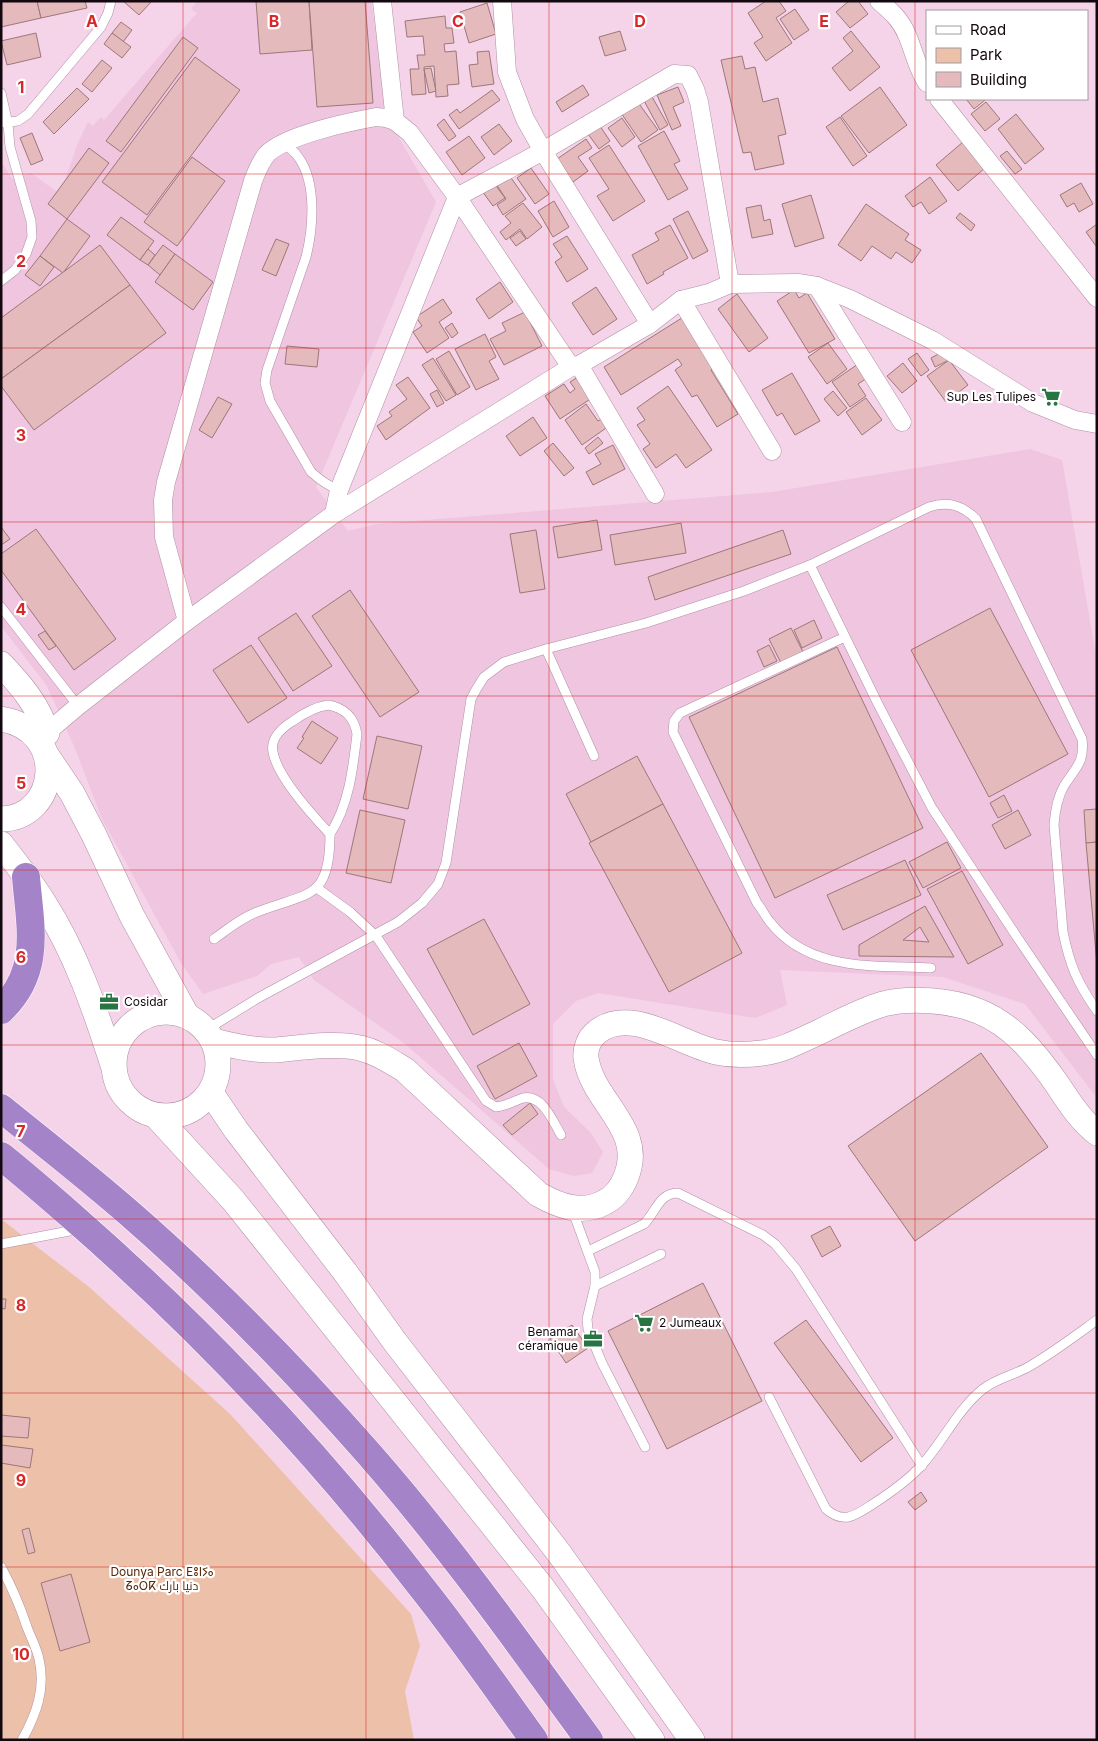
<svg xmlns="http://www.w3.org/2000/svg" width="1098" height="1741" font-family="Inter,Cairo,'Noto Sans Tifinagh',sans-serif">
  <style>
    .built { fill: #efc5df }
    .green { fill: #ecc0a9 }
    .building { fill: #e4babd; stroke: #9d7779; fill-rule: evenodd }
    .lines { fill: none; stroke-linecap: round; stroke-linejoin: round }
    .lane-casing { stroke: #b090a4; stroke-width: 10 }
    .street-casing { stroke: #b090a4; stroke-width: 19 }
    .secondary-casing { stroke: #b090a4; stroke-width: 26 }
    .highway-casing { stroke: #fff; stroke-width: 29 }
    .lane { stroke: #fff; stroke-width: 9 }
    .street { stroke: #fff; stroke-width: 18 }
    .secondary { stroke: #fff; stroke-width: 25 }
    .highway { stroke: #a483c8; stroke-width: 28 }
    .grid { fill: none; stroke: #d62828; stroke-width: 1; stroke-opacity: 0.55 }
    .labels { text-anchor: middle; stroke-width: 4.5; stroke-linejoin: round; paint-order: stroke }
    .poi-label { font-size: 12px; fill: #13080f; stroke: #fff; text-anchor: end }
    .park-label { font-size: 12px; fill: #56280a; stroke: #fff }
    .grid-label { font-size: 16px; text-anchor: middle; font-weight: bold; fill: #d62828; stroke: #fff; stroke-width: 4.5; stroke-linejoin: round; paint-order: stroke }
  </style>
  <rect width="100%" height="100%" fill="#f5d3e8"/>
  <polygon class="built" points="197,1 371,1 388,105 399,138 436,202 316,487 348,531 377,524 772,492 1030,449 1062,460 1097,661 1097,1098 1025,1004 943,977 780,970 787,1005 755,1018 598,993 576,1001 553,1024 553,1079 564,1107 590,1132 603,1152 592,1173 574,1176 549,1169 404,1043 314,980 299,957 271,964 257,976 203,994 181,963 102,819 74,746 47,686 1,626 1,161 12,179 31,173 60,194 78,143 88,122 93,126 101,117 104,120 197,13 191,9"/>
  <polygon class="green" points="1,1219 89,1287 230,1414 411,1614 420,1646 405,1691 414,1740 1,1740"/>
  <g class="building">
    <polygon points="1,1 37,1 41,18 1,27"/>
    <polygon points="37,1 85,1 87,8 41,18"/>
    <polygon points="123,1 152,1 139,15"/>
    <polygon points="256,1 309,1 312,50 260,54"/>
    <polygon points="309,1 365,1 373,103 317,107"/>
    <polygon points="766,1 779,1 786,11 776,18 792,43 766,61 754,43 763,37 748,13"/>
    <polygon points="849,1 858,1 868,14 850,28 836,12"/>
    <polygon points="487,3 496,34 469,43 460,12"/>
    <polygon points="795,9 809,30 794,40 780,19"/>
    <polygon points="445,16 446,28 452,28 454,43 444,44 445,52 456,51 459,84 447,85 448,96 436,97 434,66 424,67 426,94 412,95 410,69 419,69 417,55 425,55 423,36 407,37 405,21"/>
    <polygon points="121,22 132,30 123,42 112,33"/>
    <polygon points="620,31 626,50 605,56 599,37"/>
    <polygon points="851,31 880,67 850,91 832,68 853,51 843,38"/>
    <polygon points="36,33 41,57 7,65 1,41"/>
    <polygon points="112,33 131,47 122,58 104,44"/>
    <polygon points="183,37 198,48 121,152 106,141"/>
    <polygon points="489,51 494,84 472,87 469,65 478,64 477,52"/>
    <polygon points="742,56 745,69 755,67 763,102 778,98 786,134 778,136 784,164 755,170 751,152 743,153 721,60"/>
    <polygon points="195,57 240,90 147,215 102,182"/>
    <polygon points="102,60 112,68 92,92 82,84"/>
    <polygon points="431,68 436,91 429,93 424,69"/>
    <polygon points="583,85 589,95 562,112 556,102"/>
    <polygon points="678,87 684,102 673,107 681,126 672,130 657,95"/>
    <polygon points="880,87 907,125 869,153 841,116"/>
    <polygon points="77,88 89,99 54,134 43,122"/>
    <polygon points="492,90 500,100 459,129 449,115 457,109 460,113"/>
    <polygon points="651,95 668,125 660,130 643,99"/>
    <polygon points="966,99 984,99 985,100 974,109"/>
    <polygon points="637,101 658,130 641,142 621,113"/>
    <polygon points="986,102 1000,119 985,131 971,114"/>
    <polygon points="1016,114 1044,149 1025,164 998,129"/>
    <polygon points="840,117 867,156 853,166 826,127"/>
    <polygon points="622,118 635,137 622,147 608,128"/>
    <polygon points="444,119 456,136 449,141 437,125"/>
    <polygon points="499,124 512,141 494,155 481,137"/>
    <polygon points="600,126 610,141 599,149 588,134"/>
    <polygon points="664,131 680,161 674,164 688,189 668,200 638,146"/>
    <polygon points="32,133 43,160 31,165 20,138"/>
    <polygon points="469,136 485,158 462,175 446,152"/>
    <polygon points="586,139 592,148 578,157 588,171 573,182 557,159"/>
    <polygon points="963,142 985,168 958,191 936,165"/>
    <polygon points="609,145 645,201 613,221 597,196 609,189 589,158"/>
    <polygon points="89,148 109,163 67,219 48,204"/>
    <polygon points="1007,151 1022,169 1015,174 1000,156"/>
    <polygon points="192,157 225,181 177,246 144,222"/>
    <polygon points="531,168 549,194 535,204 517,178"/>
    <polygon points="509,175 526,199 503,215 497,205 506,199 496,184"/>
    <polygon points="930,177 947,201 929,214 921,202 913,207 905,196"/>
    <polygon points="494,183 505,198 493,206 482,191"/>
    <polygon points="1081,183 1093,204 1079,212 1074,203 1067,207 1060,195"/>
    <polygon points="811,195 824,238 795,247 782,204"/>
    <polygon points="554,201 569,227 553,237 538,211"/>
    <polygon points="523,203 542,227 527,239 520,229 506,240 500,232 511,223 505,216"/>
    <polygon points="866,204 909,234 905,240 921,250 912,263 896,252 891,259 872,246 861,261 838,245"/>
    <polygon points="761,205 764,221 770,219 773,234 752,238 746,208"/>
    <polygon points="688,211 708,251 693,259 673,219"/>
    <polygon points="960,213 975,225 971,231 956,218"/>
    <polygon points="121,217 154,241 140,260 107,235"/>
    <polygon points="67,219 90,236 63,273 40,256"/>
    <polygon points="1097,224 1097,246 1096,246 1086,232"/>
    <polygon points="670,225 688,258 663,272 664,274 647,284 632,255 659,240 655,233"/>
    <polygon points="520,231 526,239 516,246 510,238"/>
    <polygon points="567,236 588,269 567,282 555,262 562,257 553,244"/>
    <polygon points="276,239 289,244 276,276 262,270"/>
    <polygon points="100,245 130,285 1,379 1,318"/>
    <polygon points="163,245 175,254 160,275 148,265"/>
    <polygon points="148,249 155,255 148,265 140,260"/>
    <polygon points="175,254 213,282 193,310 155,282"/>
    <polygon points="40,256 54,267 40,286 25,275"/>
    <polygon points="500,282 513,302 489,319 476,299"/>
    <polygon points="130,285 166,333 34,430 1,386 1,379"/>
    <polygon points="596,287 617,319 593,335 572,303"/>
    <polygon points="794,290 799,298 807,293 835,339 809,353 777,301"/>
    <polygon points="737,294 768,338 749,352 718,309"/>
    <polygon points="443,299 452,313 439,322 449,338 427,353 413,332 422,326 416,317"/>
    <polygon points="525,312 542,346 504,365 490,339 506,331 502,323"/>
    <polygon points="685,316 716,367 711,370 738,414 717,427 697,395 692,397 675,370 682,365 678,359 621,395 604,367"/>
    <polygon points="452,323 458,333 452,338 445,328"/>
    <polygon points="485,334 496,357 489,361 499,379 476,390 455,349"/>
    <polygon points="828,343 847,369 827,384 808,357"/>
    <polygon points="287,346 319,349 317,367 285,364"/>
    <polygon points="449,351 470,387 457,395 436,359"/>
    <polygon points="944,351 949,360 935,367 931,358"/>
    <polygon points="917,353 929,370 921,376 908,359"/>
    <polygon points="433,358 456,395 446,401 422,365"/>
    <polygon points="949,360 968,385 946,402 927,376"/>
    <polygon points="903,363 917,381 902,393 887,376"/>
    <polygon points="858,364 867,378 858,384 866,396 850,407 832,382"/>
    <polygon points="792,373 820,421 795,435 782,413 777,416 762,390"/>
    <polygon points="581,375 595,396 560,419 545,396 564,384 570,393 575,389 570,382"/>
    <polygon points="408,377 430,408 386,440 377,426 392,416 389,412 407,399 396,385"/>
    <polygon points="668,386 712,450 686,468 676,454 656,468 643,449 650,444 637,425 645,420 637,408"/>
    <polygon points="437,390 444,403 437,407 430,394"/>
    <polygon points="833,391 847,408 838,416 824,399"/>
    <polygon points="218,397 232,404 212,438 199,430"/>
    <polygon points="866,398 882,420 862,435 846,412"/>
    <polygon points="586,404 598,421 603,418 609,426 582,445 565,420"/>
    <polygon points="533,417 547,438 520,456 506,436"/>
    <polygon points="598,437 603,443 589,454 585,448"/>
    <polygon points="553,443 574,468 564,476 544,451"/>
    <polygon points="613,445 625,469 593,485 586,472 601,464 595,454"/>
    <polygon points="597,520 602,550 558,558 553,527"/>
    <polygon points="681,523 686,553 615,565 610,535"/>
    <polygon points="1,527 10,539 1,545"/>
    <polygon points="36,529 116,639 74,670 1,570 1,554"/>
    <polygon points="536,530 545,589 520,593 510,534"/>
    <polygon points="783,530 791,554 655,600 648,577"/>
    <polygon points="350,590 419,692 380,717 312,616"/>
    <polygon points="990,608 1068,754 989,797 911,650"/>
    <polygon points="296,613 332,666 293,691 258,638"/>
    <polygon points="814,620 822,638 802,648 794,630"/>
    <polygon points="791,628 804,654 782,665 769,639"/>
    <polygon points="45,631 56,646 49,650 38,635"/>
    <polygon points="251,645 287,698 248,723 213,670"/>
    <polygon points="769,645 777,661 764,667 757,651"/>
    <polygon points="837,647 923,828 775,898 689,717"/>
    <polygon points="312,721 338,738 321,764 297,748 304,738 302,737"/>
    <polygon points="377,736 422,746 408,809 363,799"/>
    <polygon points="637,756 663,804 591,842 566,794"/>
    <polygon points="1004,795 1012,811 998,818 990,803"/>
    <polygon points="663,804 742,953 669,992 589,843"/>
    <polygon points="1097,809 1097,842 1086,843 1084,810"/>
    <polygon points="360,810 405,820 391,883 346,873"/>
    <polygon points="1018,810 1031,835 1005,849 992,825"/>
    <polygon points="947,842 961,868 923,888 909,862"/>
    <polygon points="1097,842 1097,964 1086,843"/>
    <polygon points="905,860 921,895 843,930 827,895"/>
    <polygon points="962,871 1003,945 968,964 927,889"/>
    <path d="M 925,906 L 954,957 L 859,956 L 859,945 ZM 920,927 L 929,942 L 903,940 Z"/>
    <polygon points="484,919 530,1004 473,1035 427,949"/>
    <polygon points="519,1043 537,1076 495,1099 477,1066"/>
    <polygon points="981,1053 1048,1147 915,1241 848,1146"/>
    <polygon points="530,1103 538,1114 512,1135 503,1125"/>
    <polygon points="830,1226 841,1246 822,1257 811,1236"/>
    <polygon points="703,1283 762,1401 667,1449 608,1331"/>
    <polygon points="1,1299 6,1299 5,1309 1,1308"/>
    <polygon points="806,1320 893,1438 861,1462 774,1343"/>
    <polygon points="572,1325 588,1348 566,1363 550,1339"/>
    <polygon points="1,1415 30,1418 28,1438 1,1436"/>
    <polygon points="1,1445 33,1449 30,1468 1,1463"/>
    <polygon points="921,1492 927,1501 915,1510 908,1502"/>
    <polygon points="29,1528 35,1552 28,1554 22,1530"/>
    <polygon points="71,1574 90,1642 60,1651 41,1583"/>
  </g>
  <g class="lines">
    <g class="lane-casing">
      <g id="lane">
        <polyline points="1,93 8,124 10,147 31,221 32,237 26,254 15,270 1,281"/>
        <polyline points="1,123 18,121 28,114 101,27 108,13 111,1"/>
        <path d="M 282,143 C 289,147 295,152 299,158 C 317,184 313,229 306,257 L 267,370 L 265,383 L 270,401 L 311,472 C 320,480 328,486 339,490"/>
        <polyline points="810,565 878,704 932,808 1017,937 1097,1055"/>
        <polyline points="1,607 78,706"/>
        <path d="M 845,637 L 680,713 L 674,721 L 673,732 L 757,903 C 762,909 765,916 770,922 C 809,972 874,965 931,968"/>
        <polyline points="546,649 594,756"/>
        <path d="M 328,705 C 345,708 354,717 357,734 C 353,768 349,805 330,834 C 313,816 277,776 273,752 C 270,738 283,727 293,721 C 304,713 315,707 328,705 Z"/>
        <path d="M 317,888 L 350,912 L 376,936 L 486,1101 L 496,1107 C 506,1106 514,1101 523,1098 C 543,1094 553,1122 561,1135"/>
        <path d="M 214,939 C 228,929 241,918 257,912 C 308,892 330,901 330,834"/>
        <path d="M 206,1030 L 258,998 L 398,922 L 422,903 L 438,884 L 446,863 L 471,699 L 477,688 L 484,677 L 504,662 L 546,649 L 646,623 L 744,591 L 810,565 L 929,507 C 948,501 962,505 976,519 L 1082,739 C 1085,763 1075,768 1064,786 C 1057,798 1055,811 1054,825 L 1063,932 C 1070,966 1077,982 1097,1011"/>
        <polyline points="572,1209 595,1272 595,1286 587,1319 588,1329 602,1363 645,1447"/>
        <polyline points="1,1244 80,1229"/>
        <path d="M 588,1251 L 644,1224 C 656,1212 659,1193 678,1193 L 763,1235 L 775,1244 L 796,1269 L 922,1466"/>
        <polyline points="595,1286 661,1254"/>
        <path d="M 769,1397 L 826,1509 C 844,1525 856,1515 873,1504 C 890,1493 907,1481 921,1466 C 943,1442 957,1410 983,1389 C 997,1378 1015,1375 1030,1366 C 1054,1352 1075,1336 1097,1320"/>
        <path d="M 1,1567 C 12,1587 20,1606 27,1627 C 31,1638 37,1649 39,1659 C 46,1689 36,1715 22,1740"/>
      </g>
    </g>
    <g class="street-casing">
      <g id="street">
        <polyline points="382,1 395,121"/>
        <polyline points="502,1 507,72 525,119 543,151 650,324"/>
        <path d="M 879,1 C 891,11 901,20 907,35 C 914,51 917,68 927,83"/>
        <polyline points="939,99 1097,298"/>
        <polyline points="817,286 902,422"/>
        <polyline points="681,300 772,451"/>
        <polyline points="579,365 655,494"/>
        <polyline points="334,514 339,490 457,197 543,151 674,74 688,75 695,89 699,102 730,284"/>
        <path d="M 187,621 L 164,537 L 163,500 L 166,482 L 253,181 C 257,171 260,162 267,154 C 286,135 349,122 376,117 L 386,118 L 395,121 L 410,133 L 457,197 L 571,367"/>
        <polyline points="39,739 78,706 187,621 334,514 571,367 579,365 650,324 681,300 709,293 730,284 798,283 817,286 850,299 932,340 1033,403 1075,420 1097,424"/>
      </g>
    </g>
    <g class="secondary-casing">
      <g id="secondary">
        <path d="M 1,664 C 21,685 38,705 47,733"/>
        <path d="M 1,719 C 69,730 58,819 1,819"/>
        <polyline points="47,756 72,793 94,835 132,916 187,1016"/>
        <path d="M 1,844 C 16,863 31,882 44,903 C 76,953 95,1009 113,1065"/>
        <circle cx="166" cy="1064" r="52"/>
        <path d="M 214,1041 C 233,1046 254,1051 275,1050 C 298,1048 337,1042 360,1048 C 377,1052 390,1061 405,1070 L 538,1194 C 559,1206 582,1215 605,1202 C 615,1197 622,1187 626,1177 C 646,1129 592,1102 586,1058 C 585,1049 589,1038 597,1032 C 630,1005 680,1044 716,1052 C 730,1055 747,1055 762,1053 C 781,1051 800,1041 817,1033 C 838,1023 860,1011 883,1004 C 910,997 951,1000 978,1011 C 1013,1025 1036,1054 1057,1084 C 1069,1102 1080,1120 1097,1133"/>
        <polyline points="211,1093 236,1130 345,1272 395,1342 559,1553 692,1740"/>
        <polyline points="156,1116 233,1200 542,1587 652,1740"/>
      </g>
    </g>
    <g class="highway-casing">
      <g id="highway">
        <path d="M 1,1010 C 42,971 30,927 26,877"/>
        <path d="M 1,1108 C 44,1143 88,1177 129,1213 C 214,1287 294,1369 369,1454 C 448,1544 518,1642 589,1740"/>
        <path d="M 1,1156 C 26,1176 50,1197 74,1218 C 202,1330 319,1454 423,1589 C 462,1638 497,1689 534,1740"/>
      </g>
    </g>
    <use href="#lane" class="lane"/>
    <use href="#street" class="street"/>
    <use href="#secondary" class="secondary"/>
    <use href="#highway" class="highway"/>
  </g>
  <path class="grid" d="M 183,1 L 183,1740M 366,1 L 366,1740M 549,1 L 549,1740M 732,1 L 732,1740M 915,1 L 915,1740M 1,174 L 1097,174M 1,348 L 1097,348M 1,522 L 1097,522M 1,696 L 1097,696M 1,870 L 1097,870M 1,1045 L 1097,1045M 1,1219 L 1097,1219M 1,1393 L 1097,1393M 1,1567 L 1097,1567"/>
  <defs>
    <g id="supermarket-bare" transform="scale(1.5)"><path d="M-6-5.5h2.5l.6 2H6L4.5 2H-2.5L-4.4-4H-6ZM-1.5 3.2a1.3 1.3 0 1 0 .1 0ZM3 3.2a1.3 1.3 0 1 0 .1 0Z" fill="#287442" stroke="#fff" stroke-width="2.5" paint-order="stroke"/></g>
    <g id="office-bare" transform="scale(1.5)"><path d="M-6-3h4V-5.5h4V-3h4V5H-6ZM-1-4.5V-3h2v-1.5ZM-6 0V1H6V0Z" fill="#287442" stroke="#fff" stroke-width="2.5" paint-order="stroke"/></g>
  </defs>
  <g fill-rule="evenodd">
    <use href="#supermarket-bare" x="1051" y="397"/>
    <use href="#office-bare" x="109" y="1002"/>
    <use href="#supermarket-bare" x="644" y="1323"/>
    <use href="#office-bare" x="593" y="1339"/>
  </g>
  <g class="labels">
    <g class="poi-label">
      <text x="1036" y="401">Sup Les Tulipes</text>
      <text x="124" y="1006" text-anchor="start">Cosidar</text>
      <text x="659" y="1327" text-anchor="start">2 Jumeaux</text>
      <text x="578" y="1336">Benamar<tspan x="578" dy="14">céramique</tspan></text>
    </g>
    <g class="park-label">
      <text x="162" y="1576">Dounya Parc ⴹⵓⵏⵢⴰ<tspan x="162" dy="14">ⵒⴰⵔⴽ دنيا بارك</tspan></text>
    </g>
  </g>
  <g class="grid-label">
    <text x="92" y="27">A</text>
    <text x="274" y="27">B</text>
    <text x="458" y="27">C</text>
    <text x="640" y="27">D</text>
    <text x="824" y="27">E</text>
    <text x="21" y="93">1</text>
    <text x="21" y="267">2</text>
    <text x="21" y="441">3</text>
    <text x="21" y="615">4</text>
    <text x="21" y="789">5</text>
    <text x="21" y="963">6</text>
    <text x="21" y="1137">7</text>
    <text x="21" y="1311">8</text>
    <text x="21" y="1486">9</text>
    <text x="21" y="1660">10</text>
  </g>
  <rect width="1098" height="1741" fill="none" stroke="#13080f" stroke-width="5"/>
  <rect x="926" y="10" width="162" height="90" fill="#ffffff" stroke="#a19c9f"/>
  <rect x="936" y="26" width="25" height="8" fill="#ffffff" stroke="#a19c9f"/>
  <text x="970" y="35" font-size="15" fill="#13080f">Road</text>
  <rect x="936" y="48" width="25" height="15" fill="#ecc0a9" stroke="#a19c9f"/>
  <text x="970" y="60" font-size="15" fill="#13080f">Park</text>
  <rect x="936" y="72" width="25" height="15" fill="#e4babd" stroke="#a19c9f"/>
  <text x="970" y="85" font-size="15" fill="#13080f">Building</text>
</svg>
